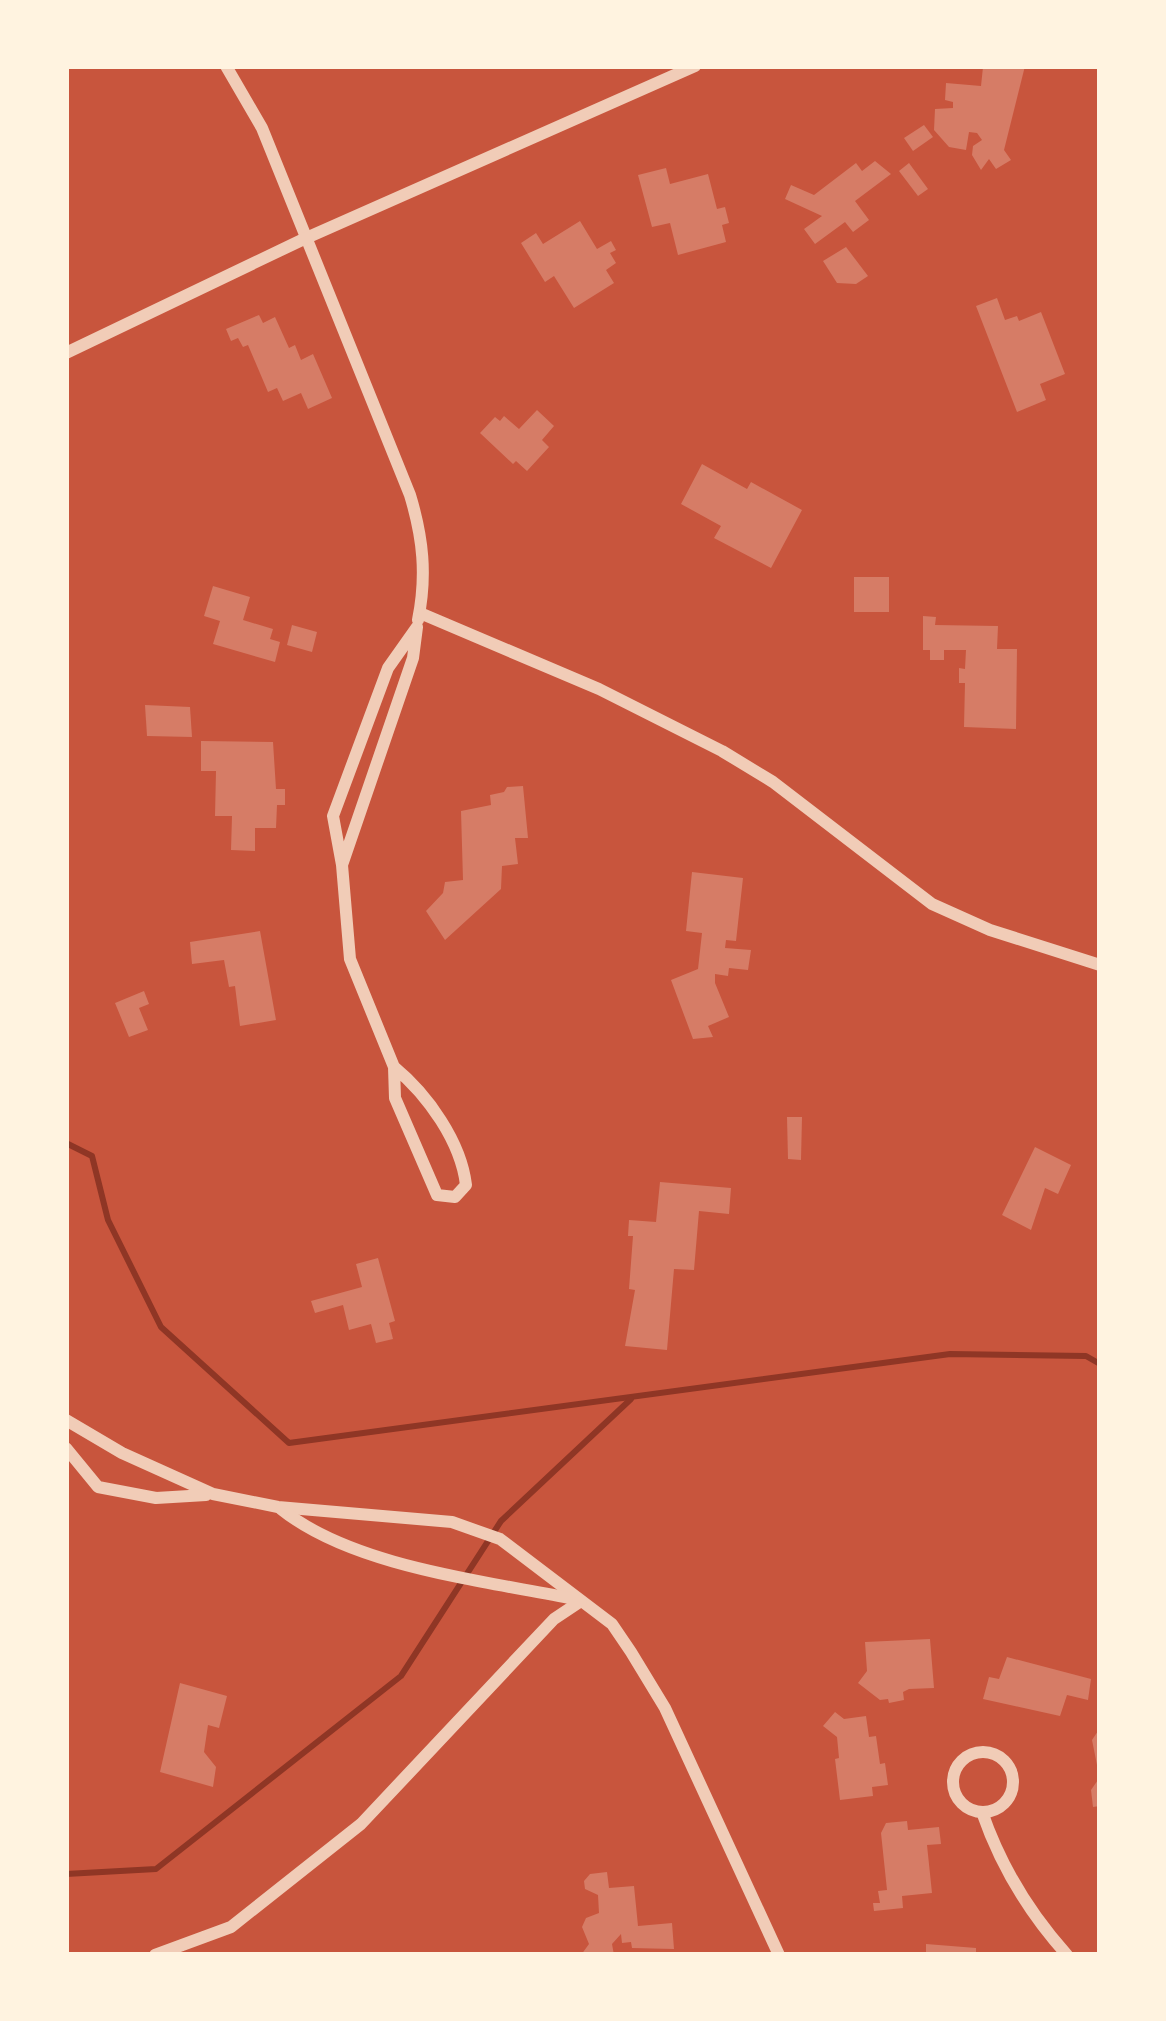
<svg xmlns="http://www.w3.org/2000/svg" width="1166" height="2021" font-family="'Archivo Narrow',sans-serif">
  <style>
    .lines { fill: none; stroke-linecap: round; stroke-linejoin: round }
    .stream { stroke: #8f3625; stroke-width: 6 }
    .building { fill: #d67c66 }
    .minor { stroke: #f1ccb7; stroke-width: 12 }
  </style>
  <rect width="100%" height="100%" fill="#c8553d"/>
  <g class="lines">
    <g class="stream">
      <polyline points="66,1143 92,1156 108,1220 161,1327 289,1443 950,1354 1086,1356 1100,1364"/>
      <polyline points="66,1874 156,1869 401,1676 501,1521 631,1399"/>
    </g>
  </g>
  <g class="building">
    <polygon points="1025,66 1004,150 1011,160 996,169 989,159 981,170 972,155 973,146 982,140 977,133 969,132 966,150 949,147 934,130 935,109 953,108 953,102 945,100 946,83 981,86 983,67"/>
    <polygon points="924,125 933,137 913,151 904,138"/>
    <polygon points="875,161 891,174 855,201 869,220 853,232 845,222 815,244 804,229 822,216 785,199 791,185 814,195 856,163 862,171"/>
    <polygon points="909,163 928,189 918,196 899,171"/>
    <polygon points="666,168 670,184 708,174 717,209 725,207 729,223 722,225 726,242 678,255 670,223 652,227 638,175"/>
    <polygon points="580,221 597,249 611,241 616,250 610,253 616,263 606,270 614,283 574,308 554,276 545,282 521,243 536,233 543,244"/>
    <polygon points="846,247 868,276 856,284 837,283 823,261"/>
    <polygon points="997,298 1005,320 1017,316 1019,321 1041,312 1065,374 1040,384 1046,400 1017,412 976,306"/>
    <polygon points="259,315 263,323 275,317 289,348 295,345 301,360 313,354 332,398 308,409 301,393 283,401 277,388 268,392 248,345 243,347 238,338 231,341 226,329"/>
    <polygon points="537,410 554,426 542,440 549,447 527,471 516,461 513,464 480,433 495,417 500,421 504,416 519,429"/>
    <polygon points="702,464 747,489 751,482 802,510 771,568 714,538 721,526 681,504"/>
    <rect x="854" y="577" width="35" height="35"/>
    <polygon points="213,586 250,597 243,620 273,629 270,639 280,642 275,662 213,644 220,621 204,616"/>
    <polygon points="923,616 936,617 935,625 998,626 997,649 1017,649 1016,729 964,727 965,683 959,683 959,668 965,669 966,650 944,650 944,660 930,660 930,650 923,650"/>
    <polygon points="292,625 317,632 312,652 287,645"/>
    <polygon points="145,705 190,707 192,737 147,736"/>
    <polygon points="201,741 273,742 276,789 285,789 285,805 277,805 276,828 255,828 255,851 231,850 232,816 215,816 216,771 201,771"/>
    <polygon points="523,786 528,838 515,838 518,864 502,866 501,889 445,940 426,911 443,893 445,882 463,880 461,811 491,805 490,795 504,792 507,787"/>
    <polygon points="692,872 743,878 736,941 726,940 725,948 751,950 748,970 729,968 728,976 715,974 715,983 729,1017 708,1026 713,1037 693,1039 671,980 698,969 702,933 686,931"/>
    <polygon points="260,931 276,1020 240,1026 235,986 229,987 224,960 192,964 190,942"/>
    <polygon points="144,991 149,1004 139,1008 148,1030 129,1037 115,1003"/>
    <polygon points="787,1117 802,1117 801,1160 788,1159"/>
    <polygon points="1035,1147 1071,1165 1058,1194 1045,1188 1031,1230 1002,1215"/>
    <polygon points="660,1182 731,1188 729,1214 699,1211 694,1270 674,1269 667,1350 625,1346 635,1290 629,1289 633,1236 628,1236 629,1220 656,1222"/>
    <polygon points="378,1258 395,1321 389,1323 393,1339 376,1343 371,1324 349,1330 343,1305 315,1313 311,1301 362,1287 356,1264"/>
    <polygon points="930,1639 934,1688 909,1689 903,1692 904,1700 889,1703 888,1699 880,1700 858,1683 867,1671 865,1642"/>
    <polygon points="1007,1657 1091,1679 1088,1700 1067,1695 1060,1716 983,1699 989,1677 999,1679"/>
    <polygon points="180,1683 227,1696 219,1728 208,1725 204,1752 216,1767 213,1787 160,1772"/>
    <polygon points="835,1712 844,1719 866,1716 869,1737 876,1736 880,1764 885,1763 888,1785 872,1787 873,1796 840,1800 835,1759 839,1758 837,1737 823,1726"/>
    <polygon points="1100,1728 1100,1770 1098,1770 1092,1740"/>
    <polygon points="1100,1777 1100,1806 1093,1807 1091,1790"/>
    <polygon points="907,1821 908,1830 939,1827 941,1844 927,1845 932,1893 902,1896 903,1908 874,1911 873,1903 880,1903 878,1891 887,1890 881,1833 886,1823"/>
    <polygon points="607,1872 609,1888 634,1886 638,1926 672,1923 674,1949 632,1948 631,1942 622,1943 621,1934 612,1944 614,1955 581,1955 589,1944 582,1927 586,1918 599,1913 598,1895 585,1889 584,1881 590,1874"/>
    <polygon points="926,1944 976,1948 976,1955 926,1955"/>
  </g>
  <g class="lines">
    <g class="minor">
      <path d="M 226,66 L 262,128 L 410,495 C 423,538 427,575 418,620"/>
      <polyline points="66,353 304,239 695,66"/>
      <polyline points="420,613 599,689 722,751 773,782 932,904 990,930 1100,965"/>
      <path d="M 342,865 L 413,658 L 417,627 L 388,668 L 333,816 L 342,865 L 350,959 L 394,1067 L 395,1098 L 437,1195 L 455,1197 L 466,1185 C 461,1142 428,1095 394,1067"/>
      <polyline points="66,1420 122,1453 213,1494 278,1507 452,1522 500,1539 612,1624 631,1652 665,1708 779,1955"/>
      <polyline points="66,1448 98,1487 156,1498 206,1495"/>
      <path d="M 281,1509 C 353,1567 486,1581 574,1599"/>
      <circle cx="983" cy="1782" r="30"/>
      <path d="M 982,1812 C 1000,1864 1030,1914 1067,1955"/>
      <polyline points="155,1955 231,1927 361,1824 554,1619 581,1601"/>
    </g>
  </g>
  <rect width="1166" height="2021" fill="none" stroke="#fff3e0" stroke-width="138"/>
</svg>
